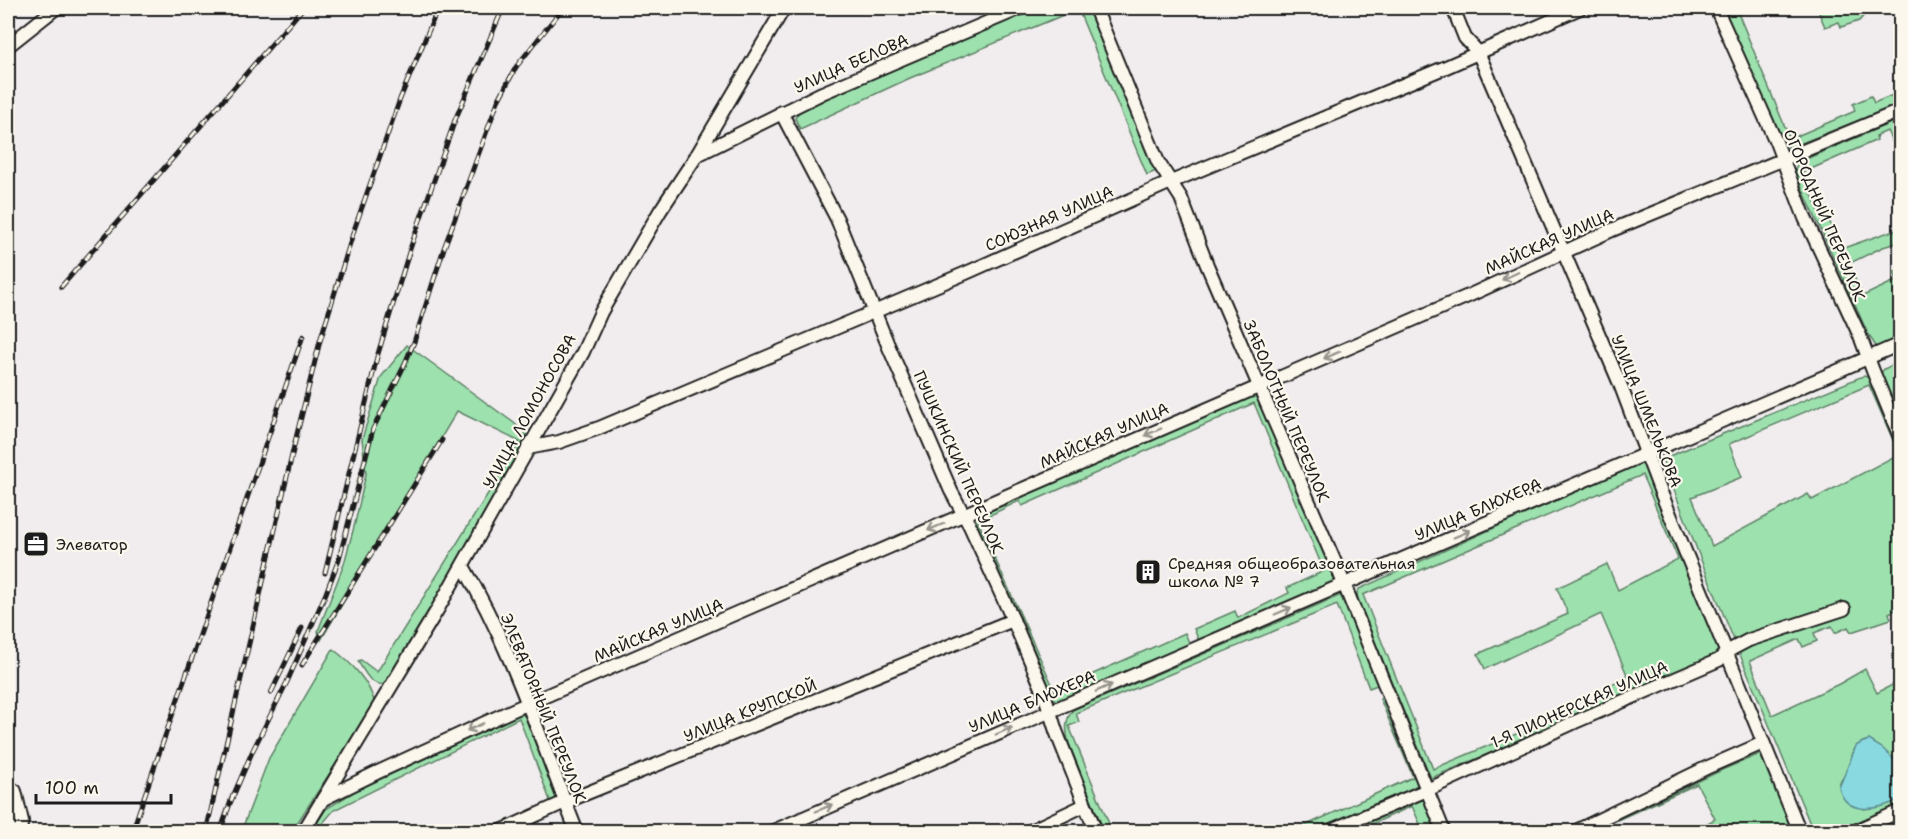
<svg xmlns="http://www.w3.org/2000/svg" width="1908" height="839" font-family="'Shantell Sans',sans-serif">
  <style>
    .green { fill: #9de2ae; stroke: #5c7f65; stroke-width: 1.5; fill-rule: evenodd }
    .water { fill: #89dae0; stroke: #5d8e92; stroke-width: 1.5 }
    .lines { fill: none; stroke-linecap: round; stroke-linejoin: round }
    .minor-casing { stroke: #1c1c1c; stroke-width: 16 }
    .minor { stroke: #fbf7ec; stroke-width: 12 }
    .rail-casing { stroke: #1c1c1c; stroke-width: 5 }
    .rail { stroke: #fbf7ec; stroke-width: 3; stroke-dasharray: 9; stroke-linecap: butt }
    .oneway { stroke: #97948e }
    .labels { text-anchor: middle; stroke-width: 4.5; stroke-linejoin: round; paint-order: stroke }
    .street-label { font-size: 16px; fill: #1c1c1c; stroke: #fbf7ec }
    .poi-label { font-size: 16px; fill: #1c1c1c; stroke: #fbf7ec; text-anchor: start }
  </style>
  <rect width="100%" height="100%" fill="#f1edee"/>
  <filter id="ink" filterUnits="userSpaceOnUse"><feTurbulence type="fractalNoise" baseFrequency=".0167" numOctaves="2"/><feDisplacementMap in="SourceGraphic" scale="12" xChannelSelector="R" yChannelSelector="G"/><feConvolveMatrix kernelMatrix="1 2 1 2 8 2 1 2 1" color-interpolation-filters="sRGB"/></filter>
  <g filter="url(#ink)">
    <g class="green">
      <polygon points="1037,8 1089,8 1156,171 1147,175 1078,9 910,78 800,129 795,118 800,110"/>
      <polygon points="1723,8 1736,8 1790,139 1855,111 1853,104 1871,96 1874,103 1900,92 1900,104 1794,146 1788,147 1783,144"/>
      <polygon points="1817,8 1874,8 1867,12 1859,21 1841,27 1839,22 1825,27"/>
      <polygon points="1900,119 1900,158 1887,131 1876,136 1877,140 1802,173 1824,221 1829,220 1841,249 1900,228 1900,242 1883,247 1848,264 1863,296 1897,280 1894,272 1900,269 1900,341 1877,348 1868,334 1794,170 1799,162"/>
      <path d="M 407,345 L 514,423 L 526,434 L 528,442 L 387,684 C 371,687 365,673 358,661 L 361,660 L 377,672 L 520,442 L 457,411 L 321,640 L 318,631 L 344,564 L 355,523 L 366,474 L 362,439 L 381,377 Z"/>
      <polygon points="1900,361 1900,422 1883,382 1881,373 1884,369"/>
      <path d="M 1863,376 L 1868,377 L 1872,382 L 1900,450 L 1900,608 L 1889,613 L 1891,619 L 1851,632 L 1848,627 L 1835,633 L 1832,626 L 1814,633 L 1817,641 L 1803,647 L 1799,639 L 1750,661 L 1772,715 L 1839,684 L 1865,669 L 1877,693 L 1900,681 L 1900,765 L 1869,740 C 1852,743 1852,757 1847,770 C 1846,775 1842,779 1839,783 L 1864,809 L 1882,806 L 1900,799 L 1900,805 L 1840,831 L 1813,831 L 1703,565 L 1662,459 ZM 1869,385 L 1899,454 L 1812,500 L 1808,494 L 1712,546 L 1692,497 L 1742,477 L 1729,444 Z"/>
      <polygon points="1258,393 1337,582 1199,641 1194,629 1235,611 1238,618 1289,593 1287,588 1324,571 1254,403 1022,506 1019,501 978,521 1055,691 1185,633 1190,645 1057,701 1054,699 975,529 974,521 982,515 1021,497"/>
      <path d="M 1638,463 L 1643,463 L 1646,466 L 1722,649 L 1714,659 L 1431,778 L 1358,600 L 1357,593 L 1359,589 ZM 1642,475 L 1678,559 L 1618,590 L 1607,564 L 1557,588 L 1568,614 L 1478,654 L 1485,669 L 1601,614 L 1628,677 L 1595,693 L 1597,700 L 1433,769 L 1363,595 Z"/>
      <path d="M 1341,595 L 1344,596 L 1380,684 L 1369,688 L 1337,605 L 1076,713 L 1079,722 L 1069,726 L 1112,831 L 1104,831 L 1069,744 C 1066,732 1064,720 1073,710 Z"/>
      <path d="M 333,649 C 351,663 369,680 375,704 L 292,831 L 241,832 L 269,758 Z"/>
      <polygon points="1385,697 1418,781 1418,784 1409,790 1311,831 1291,832 1413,777 1380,699"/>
      <polygon points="521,714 527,717 561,799 551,803 519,718 334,810 316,831 311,832 326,809 355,791"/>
      <polygon points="1760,754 1793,831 1698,831 1697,829 1715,819 1697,784 1593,831 1724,769"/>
      <polygon points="1424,797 1438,831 1423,831 1412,806 1357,831 1344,832"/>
    </g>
    <path class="water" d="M 1869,740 L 1882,748 L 1900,765 L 1900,799 C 1880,810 1846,817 1839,788 L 1856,746 L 1861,743 Z"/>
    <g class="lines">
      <g class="minor-casing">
        <g id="minor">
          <polyline points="1095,8 1158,162 1181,198 1207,265 1340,574 1444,832"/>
          <polyline points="1453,8 1465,38 1478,52 1620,384 1660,490 1800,832"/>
          <polyline points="1716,8 1776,142 1805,218 1860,336 1873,371 1900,437"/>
          <polyline points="8,46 56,8"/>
          <polyline points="781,112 837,219 888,345 951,491 970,526 1013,620 1043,690 1056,731 1096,832"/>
          <polyline points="697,155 822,93 1021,8"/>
          <polyline points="528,448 559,442 599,428 966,273 1171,182 1446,67 1580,8"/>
          <path d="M 463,566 C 512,649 541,742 577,832"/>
          <polyline points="8,787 15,791 22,821 19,832"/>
          <polyline points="323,799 376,773 513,710 1468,296 1612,230 1900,111"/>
          <polyline points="303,832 436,612 583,352 601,312 660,211 697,155 784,8"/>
          <polyline points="499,832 565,802 1013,620"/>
          <polyline points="771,832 1900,344"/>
          <polyline points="1028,832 1085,805"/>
          <polyline points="1327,832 1427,790 1575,722 1719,660 1728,651 1749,640 1844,609"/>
          <polyline points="1574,832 1706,768 1763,743"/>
          <polyline points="1853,832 1900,811"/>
        </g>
      </g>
      <use href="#minor" class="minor"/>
      <g class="rail-casing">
        <g id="rail">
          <polyline points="61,287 303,8"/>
          <polyline points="325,573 377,357 410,249 455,120 503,8"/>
          <polyline points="302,665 442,440"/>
          <polyline points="271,693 302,628"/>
          <polyline points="231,801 253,750 287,682 326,593 339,559 373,429 403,368 414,342 444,248 498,101 516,67 558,14"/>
          <polyline points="132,832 303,336"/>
          <polyline points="206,832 294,446 320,341 354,230 400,99 438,8"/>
          <polyline points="220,832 233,795"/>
        </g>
      </g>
      <use href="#rail" class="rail"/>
    </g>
    <defs><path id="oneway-shaft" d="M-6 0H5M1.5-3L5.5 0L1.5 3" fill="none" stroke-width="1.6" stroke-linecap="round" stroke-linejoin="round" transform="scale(1.5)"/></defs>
    <g class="oneway">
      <use href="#oneway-shaft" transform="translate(1510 276) rotate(155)"/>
      <use href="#oneway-shaft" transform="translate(1332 355) rotate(156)"/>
      <use href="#oneway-shaft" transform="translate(1153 432) rotate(157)"/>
      <use href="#oneway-shaft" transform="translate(936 527) rotate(157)"/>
      <use href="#oneway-shaft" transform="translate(1462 534) rotate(-23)"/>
      <use href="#oneway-shaft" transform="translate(1283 611) rotate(-23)"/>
      <use href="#oneway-shaft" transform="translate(1104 688) rotate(-24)"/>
      <use href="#oneway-shaft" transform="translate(475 727) rotate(156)"/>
      <use href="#oneway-shaft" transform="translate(1004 731) rotate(-23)"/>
      <use href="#oneway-shaft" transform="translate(824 808) rotate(-23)"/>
    </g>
  </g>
  <defs>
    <g id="office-square" transform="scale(1.35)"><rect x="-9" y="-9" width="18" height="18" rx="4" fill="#1c1c1c" stroke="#fbf7ec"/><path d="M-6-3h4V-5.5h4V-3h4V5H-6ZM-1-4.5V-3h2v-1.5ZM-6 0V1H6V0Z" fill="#fff"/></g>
    <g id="building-square" transform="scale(1.35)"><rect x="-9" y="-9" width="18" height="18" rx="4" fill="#1c1c1c" stroke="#fbf7ec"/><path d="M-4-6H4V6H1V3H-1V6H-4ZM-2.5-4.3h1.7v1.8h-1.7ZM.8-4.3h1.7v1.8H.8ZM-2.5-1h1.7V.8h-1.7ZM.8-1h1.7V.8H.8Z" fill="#fff"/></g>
  </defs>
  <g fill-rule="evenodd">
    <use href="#office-square" x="36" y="544"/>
    <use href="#building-square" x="1148" y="572"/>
  </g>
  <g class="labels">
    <g class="street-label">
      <text transform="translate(851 63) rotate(-24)" y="6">УЛИЦА БЕЛОВА</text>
      <text transform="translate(1825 215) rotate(67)" y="6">ОГОРОДНЫЙ ПЕРЕУЛОК</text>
      <text transform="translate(1049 218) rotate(-24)" y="6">СОЮЗНАЯ УЛИЦА</text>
      <text transform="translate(1549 241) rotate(-24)" y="6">МАЙСКАЯ УЛИЦА</text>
      <text transform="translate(529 411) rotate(-61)" y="6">УЛИЦА ЛОМОНОСОВА</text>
      <text transform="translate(1287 411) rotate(67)" y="6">ЗАБОЛОТНЫЙ ПЕРЕУЛОК</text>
      <text transform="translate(1647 411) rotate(68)" y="6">УЛИЦА ШМЕЛЬКОВА</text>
      <text transform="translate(1104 435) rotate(-24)" y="6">МАЙСКАЯ УЛИЦА</text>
      <text transform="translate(959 462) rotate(66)" y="6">ПУШКИНСКИЙ ПЕРЕУЛОК</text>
      <text transform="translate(1478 509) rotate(-23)" y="6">УЛИЦА БЛЮХЕРА</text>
      <text transform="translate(658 630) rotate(-23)" y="6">МАЙСКАЯ УЛИЦА</text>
      <text transform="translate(1032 701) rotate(-23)" y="6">УЛИЦА БЛЮХЕРА</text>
      <text transform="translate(1579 704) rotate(-24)" y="6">1-Я ПИОНЕРСКАЯ УЛИЦА</text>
      <text transform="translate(544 708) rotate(68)" y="6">ЭЛЕВАТОРНЫЙ ПЕРЕУЛОК</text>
      <text transform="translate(750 710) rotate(-22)" y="6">УЛИЦА КРУПСКОЙ</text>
    </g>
    <g class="poi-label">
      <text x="56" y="550">Элеватор</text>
      <text x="1168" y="569">Средняя общеобразовательная<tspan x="1168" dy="18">школа № 7</tspan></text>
    </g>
  </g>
  <rect width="1908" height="839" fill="none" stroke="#fbf7ec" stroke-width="30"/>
  <rect x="15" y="15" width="1878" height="809" fill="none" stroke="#1c1c1c" stroke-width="2" filter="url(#ink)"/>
  <path d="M36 794v9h135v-9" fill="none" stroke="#1c1c1c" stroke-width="3"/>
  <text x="45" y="794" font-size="18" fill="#1c1c1c" stroke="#fbf7ec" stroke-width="4.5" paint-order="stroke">100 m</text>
</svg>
